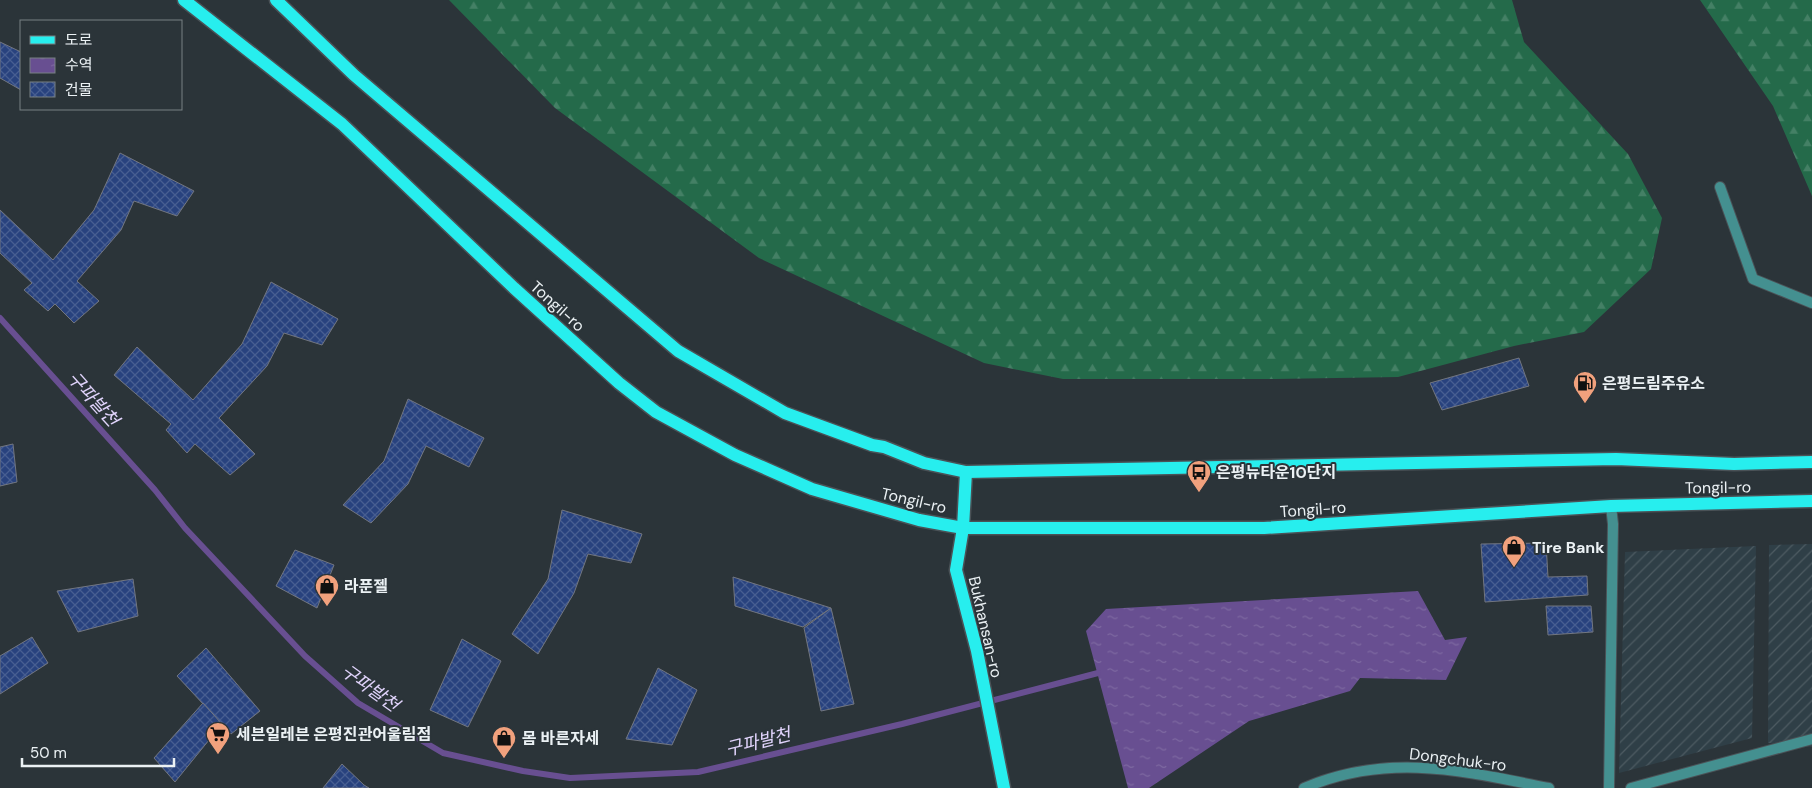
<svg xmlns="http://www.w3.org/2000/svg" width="1812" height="788" font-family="'DM Sans','Noto Sans KR',sans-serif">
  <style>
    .industrial { fill: url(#industrial-furrows) }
    .forest { fill: url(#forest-firs) }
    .water { fill: url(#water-ripples) }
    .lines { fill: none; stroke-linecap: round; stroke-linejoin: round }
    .stream { stroke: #684f91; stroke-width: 6 }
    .building { fill: url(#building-cross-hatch); stroke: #727680 }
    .street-casing { stroke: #4a5257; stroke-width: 12 }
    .primary-casing { stroke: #4a5257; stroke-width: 15 }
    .street { stroke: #449090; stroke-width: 10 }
    .primary { stroke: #27eeee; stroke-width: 12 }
    .labels { text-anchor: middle; stroke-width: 4; stroke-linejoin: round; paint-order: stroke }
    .street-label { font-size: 16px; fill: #ebf1f4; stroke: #2b3439 }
    .poi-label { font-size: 16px; font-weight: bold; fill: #ebf1f4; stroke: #2b3439; text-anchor: start }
    .water-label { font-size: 18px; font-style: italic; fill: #e1d4fc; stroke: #2b3439 }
  </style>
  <defs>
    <pattern id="industrial-furrows" width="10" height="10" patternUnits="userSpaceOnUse" patternTransform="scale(1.25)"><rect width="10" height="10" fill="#2f3f47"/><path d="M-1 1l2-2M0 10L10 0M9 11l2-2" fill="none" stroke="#4d5b62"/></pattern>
    <pattern id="forest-firs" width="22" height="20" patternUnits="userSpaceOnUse" patternTransform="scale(1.25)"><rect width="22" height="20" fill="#246a4a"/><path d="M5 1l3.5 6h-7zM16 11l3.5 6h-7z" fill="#448065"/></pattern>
    <pattern id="water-ripples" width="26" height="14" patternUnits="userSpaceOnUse" patternTransform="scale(1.25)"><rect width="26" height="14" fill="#684f91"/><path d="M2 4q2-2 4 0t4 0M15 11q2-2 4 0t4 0" fill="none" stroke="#7e69a1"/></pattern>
    <pattern id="building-cross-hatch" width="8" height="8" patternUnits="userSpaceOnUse" patternTransform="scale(1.25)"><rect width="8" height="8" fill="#28427e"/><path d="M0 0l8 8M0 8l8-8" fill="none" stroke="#475e91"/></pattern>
  </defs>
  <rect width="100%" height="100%" fill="#2b3439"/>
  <g class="industrial">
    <polygon points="1812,544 1812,747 1768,743 1769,545"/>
    <polygon points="1756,546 1752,738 1619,773 1625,552"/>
  </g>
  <g class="forest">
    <polygon points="449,0 1512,0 1524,42 1628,154 1662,218 1651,269 1584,332 1514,346 1398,377 1275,379 1063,379 984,363 759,258 555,108"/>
    <polygon points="1700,0 1812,0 1812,196 1773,106"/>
  </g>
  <polygon class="water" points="1418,591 1445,640 1467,637 1446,680 1360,678 1350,691 1249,721 1149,788 1128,788 1086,631 1106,609"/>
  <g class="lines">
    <polyline class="stream" points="0,318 155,490 185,528 305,656 358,703 443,753 523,771 570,778 698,772 902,724 1098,673"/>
  </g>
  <g class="building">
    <polygon points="0,42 21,52 21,90 0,78"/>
    <polygon points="120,153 194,191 177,216 134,201 121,230 77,281 99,301 74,323 55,304 48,311 24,290 32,283 0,253 0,210 53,260 94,210"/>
    <polygon points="271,282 338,319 322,345 284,333 267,366 219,418 255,454 230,475 195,444 187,453 166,430 171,424 114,375 137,347 193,400 242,344"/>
    <polygon points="1519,358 1529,386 1442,410 1430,383"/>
    <polygon points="408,399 484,438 469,467 426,446 408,484 371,523 343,505 384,461"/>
    <polygon points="13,444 17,482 0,486 0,447"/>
    <polygon points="562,510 642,534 631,563 588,554 574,593 538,654 512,634 548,579"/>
    <polygon points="1546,543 1548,577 1587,576 1588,595 1485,602 1481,544"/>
    <polygon points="295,550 334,565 317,608 276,586"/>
    <polygon points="733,577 831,608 803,627 735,606"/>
    <polygon points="133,579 138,616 78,632 57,591"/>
    <polygon points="1546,606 1591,606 1593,632 1548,635"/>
    <polygon points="831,608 854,704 821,711 804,628"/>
    <polygon points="32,637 48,663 0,694 0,656"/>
    <polygon points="462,639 501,661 468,727 430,710"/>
    <polygon points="206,648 260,711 231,734 177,676"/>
    <polygon points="658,668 697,690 672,745 626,739"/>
    <polygon points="203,703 222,724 175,782 154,758"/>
    <polygon points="342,764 364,785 369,788 323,788"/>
  </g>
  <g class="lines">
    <g class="street-casing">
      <g id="street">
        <polyline points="1720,187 1753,279 1812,303"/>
        <path d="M 1304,788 C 1389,752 1463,771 1549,788"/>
        <polyline points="1609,788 1613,524 1611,506"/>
        <polyline points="1631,788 1812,739"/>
      </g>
    </g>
    <g class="primary-casing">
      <g id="primary">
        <polyline points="184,0 342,124 514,288 619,383 656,412 735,455 812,489 919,520 963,528 1264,528 1611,506 1812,501"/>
        <polyline points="276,0 354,75 678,351 785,413 872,445 884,447 924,463 966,472 1616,459 1734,464 1812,462"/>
        <polyline points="966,472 963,528 956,570 977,651 1004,788"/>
      </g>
    </g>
    <use href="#street" class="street"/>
    <use href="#primary" class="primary"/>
  </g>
  <defs>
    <g id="fuel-pin" transform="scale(1.25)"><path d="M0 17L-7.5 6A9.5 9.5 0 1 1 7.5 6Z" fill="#f1a17d" stroke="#2b3439"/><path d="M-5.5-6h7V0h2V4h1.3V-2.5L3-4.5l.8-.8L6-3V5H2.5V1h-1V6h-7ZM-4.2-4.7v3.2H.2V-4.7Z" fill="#111"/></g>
    <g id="bus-pin" transform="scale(1.25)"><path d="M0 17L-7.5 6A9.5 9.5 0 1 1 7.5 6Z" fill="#f1a17d" stroke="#2b3439"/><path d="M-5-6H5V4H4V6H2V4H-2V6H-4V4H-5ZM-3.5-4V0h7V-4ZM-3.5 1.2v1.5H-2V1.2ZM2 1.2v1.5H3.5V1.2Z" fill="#111"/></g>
    <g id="shop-pin" transform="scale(1.25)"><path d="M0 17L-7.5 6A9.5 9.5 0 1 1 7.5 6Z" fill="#f1a17d" stroke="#2b3439"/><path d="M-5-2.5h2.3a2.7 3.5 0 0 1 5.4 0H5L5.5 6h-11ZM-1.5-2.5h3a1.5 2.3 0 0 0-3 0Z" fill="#111"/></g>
    <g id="supermarket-pin" transform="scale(1.25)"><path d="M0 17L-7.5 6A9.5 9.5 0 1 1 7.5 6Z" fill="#f1a17d" stroke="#2b3439"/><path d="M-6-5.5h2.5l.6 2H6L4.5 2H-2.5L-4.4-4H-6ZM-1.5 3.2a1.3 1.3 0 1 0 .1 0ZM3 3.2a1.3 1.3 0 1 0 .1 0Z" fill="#111"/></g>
  </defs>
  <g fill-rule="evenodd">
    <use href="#fuel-pin" x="1585" y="383"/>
    <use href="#bus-pin" x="1199" y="472"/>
    <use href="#shop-pin" x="1514" y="547"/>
    <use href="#shop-pin" x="327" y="586"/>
    <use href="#supermarket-pin" x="218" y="734"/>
    <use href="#shop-pin" x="504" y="738"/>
  </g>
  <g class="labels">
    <g class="street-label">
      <text transform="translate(558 306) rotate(42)" y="6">Tongil-ro</text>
      <text transform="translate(1718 487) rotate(-1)" y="6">Tongil-ro</text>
      <text transform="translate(914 500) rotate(13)" y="6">Tongil-ro</text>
      <text transform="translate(1313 509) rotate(-4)" y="6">Tongil-ro</text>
      <text transform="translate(986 627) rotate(77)" y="6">Bukhansan-ro</text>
      <text transform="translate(1458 759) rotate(7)" y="6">Dongchuk-ro</text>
    </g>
    <g class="poi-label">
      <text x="1602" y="389">은평드림주유소</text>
      <text x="1216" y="478">은평뉴타운10단지</text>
      <text x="1532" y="553">Tire Bank</text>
      <text x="344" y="592">라푼젤</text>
      <text x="236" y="740">세븐일레븐 은평진관어울림점</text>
      <text x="522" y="744">몸 바른자세</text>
    </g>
    <g class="water-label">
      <text transform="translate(93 399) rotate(48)" y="6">구파발천</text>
      <text transform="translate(370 688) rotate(36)" y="6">구파발천</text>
      <text transform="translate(758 742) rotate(-14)" y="6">구파발천</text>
    </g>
  </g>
  <rect x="20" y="20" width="162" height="90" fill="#2b3439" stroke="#788084"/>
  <rect x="30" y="36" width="25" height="8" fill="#27eeee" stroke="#788084"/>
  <text x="65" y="45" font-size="15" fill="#ebf1f4">도로</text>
  <rect x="30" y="58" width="25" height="15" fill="url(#water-ripples)" stroke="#788084"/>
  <text x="65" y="70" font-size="15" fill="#ebf1f4">수역</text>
  <rect x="30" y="82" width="25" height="15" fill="url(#building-cross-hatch)" stroke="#788084"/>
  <text x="65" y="95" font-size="15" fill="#ebf1f4">건물</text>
  <path d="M22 758v8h152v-8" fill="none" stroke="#ebf1f4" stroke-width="2.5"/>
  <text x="30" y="758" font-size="15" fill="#ebf1f4" stroke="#2b3439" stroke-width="4" paint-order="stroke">50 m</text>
</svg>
